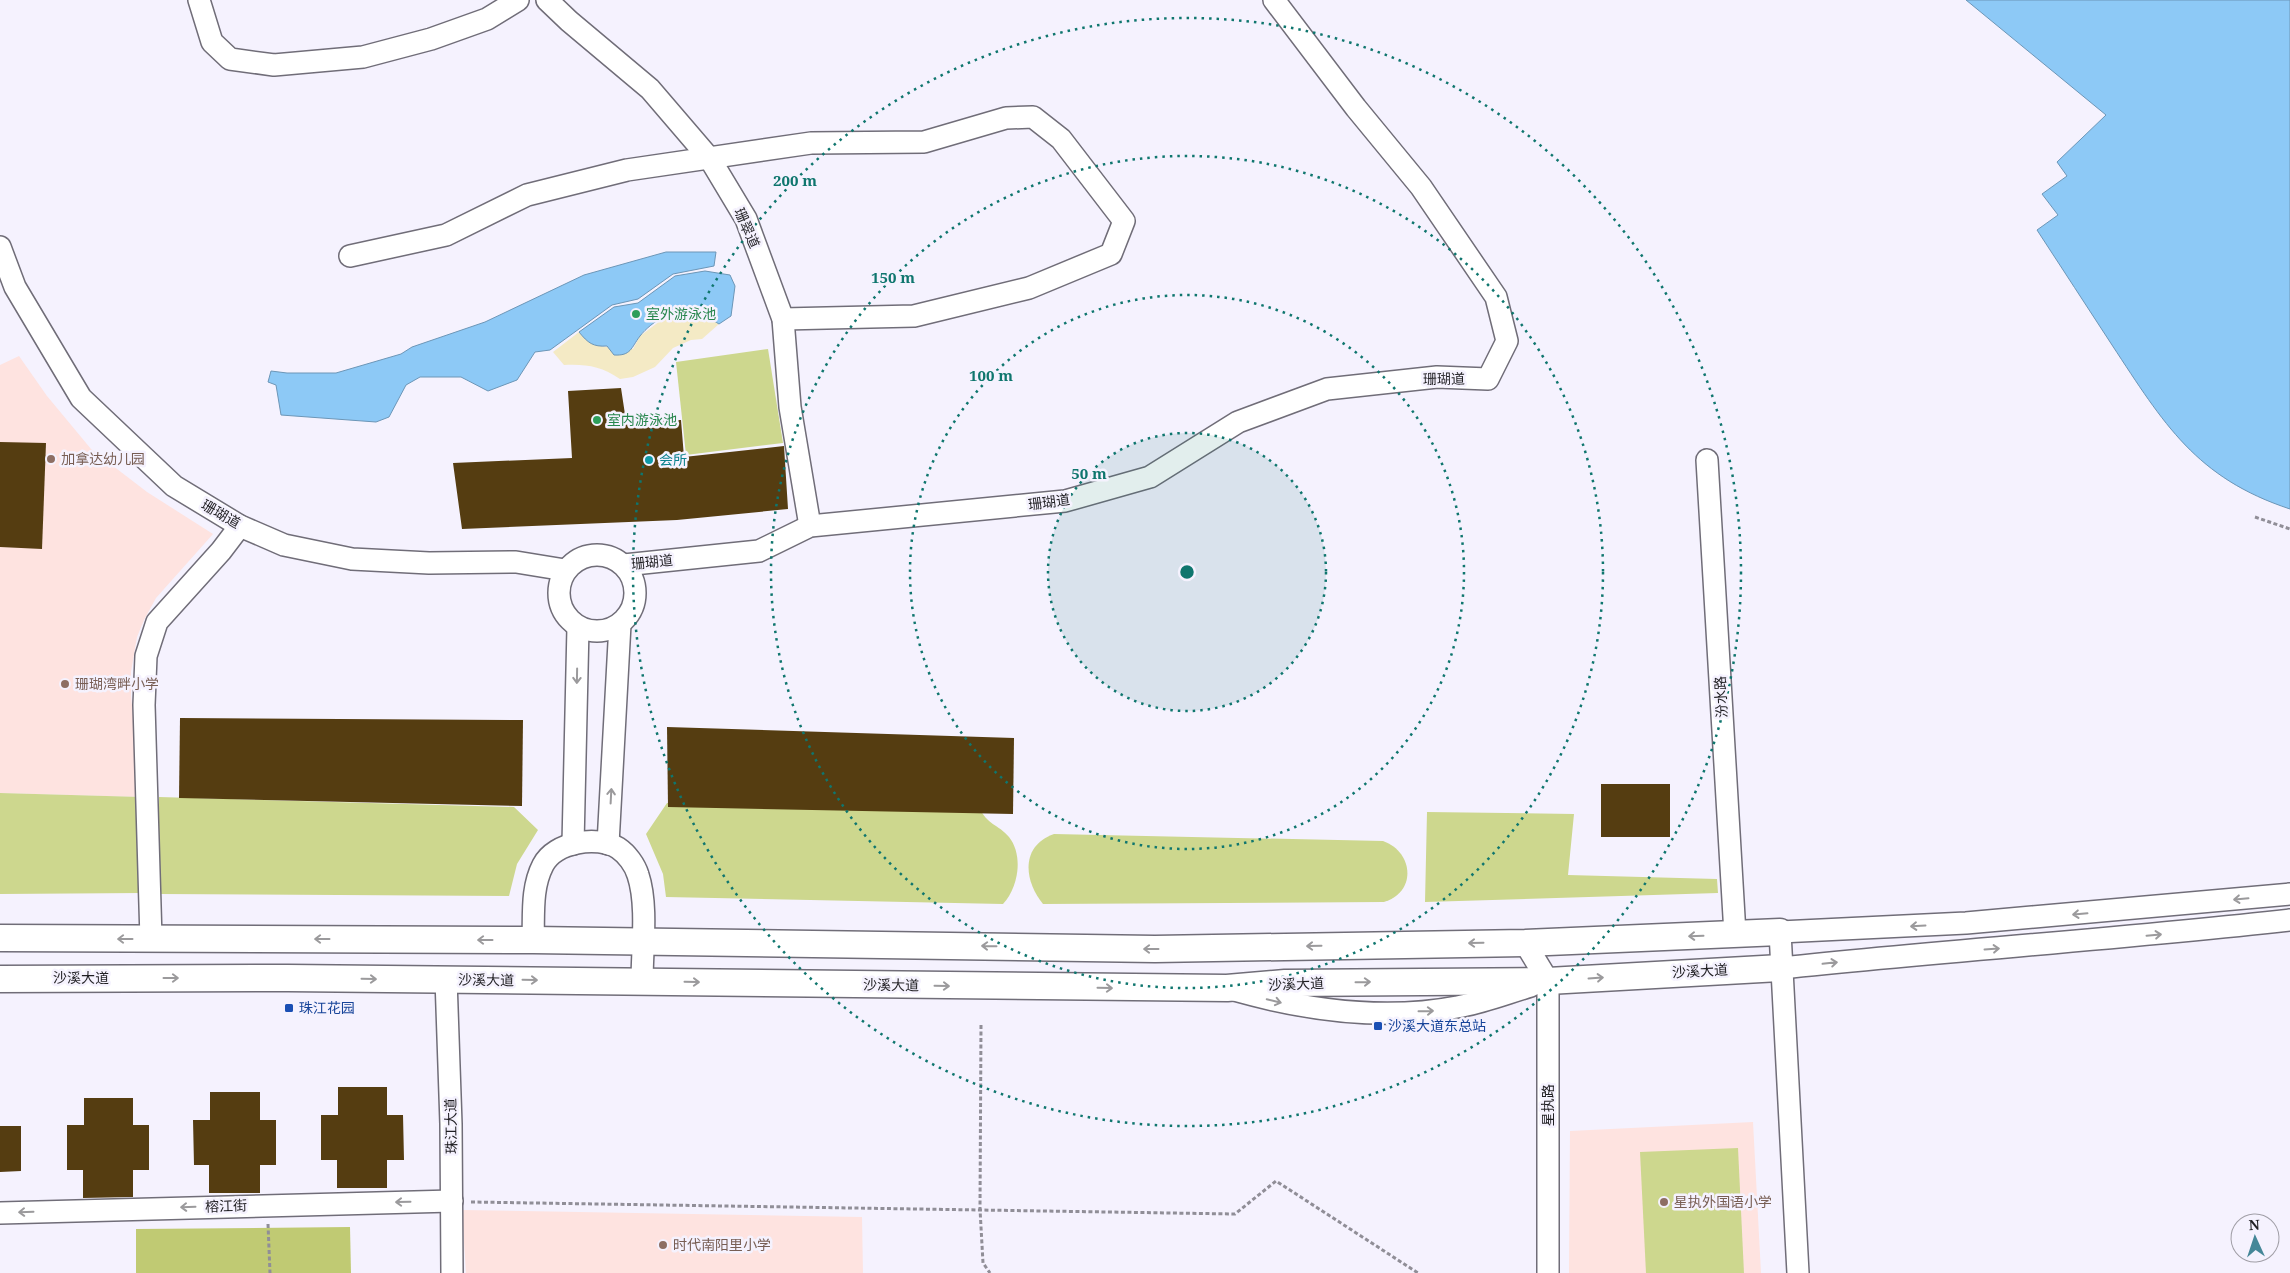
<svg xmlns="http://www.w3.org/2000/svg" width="2290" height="1273" font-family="'Noto Serif','Noto Sans SC',serif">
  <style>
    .education { fill: #fee3e0 }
    .green { fill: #cdd78e }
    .forest { fill: #c0ca73 }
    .sand { fill: #f4eac5 }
    .water { fill: #8dc9f6; stroke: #6c96b7 }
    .building { fill: #553d11 }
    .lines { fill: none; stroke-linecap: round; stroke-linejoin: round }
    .minor-casing { stroke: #706d78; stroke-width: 24 }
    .major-casing { stroke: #706d78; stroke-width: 29 }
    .path { stroke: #908e97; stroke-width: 3; stroke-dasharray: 4 2.5; stroke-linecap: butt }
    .minor { stroke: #fff; stroke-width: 21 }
    .major { stroke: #fff; stroke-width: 26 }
    .oneway { stroke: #9b9a9c }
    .ring { fill: none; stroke: #0f766e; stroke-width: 2.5; stroke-dasharray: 2.5 5 }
    .leisure-dot { fill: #2e9e5b; stroke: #f5f2fe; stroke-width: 2 }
    .education-dot { fill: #8d6e63; stroke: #f5f2fe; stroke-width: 2 }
    .culture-dot { fill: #0f9aa8; stroke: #f5f2fe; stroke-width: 2 }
    .transit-dot { fill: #1a4fb4; stroke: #f5f2fe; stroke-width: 2 }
    .labels { text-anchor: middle; stroke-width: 5; stroke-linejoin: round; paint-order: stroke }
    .street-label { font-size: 14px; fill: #201f23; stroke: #f5f2fe }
    .leisure-label { font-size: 14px; fill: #27864d; stroke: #f5f2fe; text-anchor: start }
    .education-label { font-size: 14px; fill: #785e54; stroke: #f5f2fe; text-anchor: start }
    .culture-label { font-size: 14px; fill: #0d838f; stroke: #f5f2fe; text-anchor: start }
    .transit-label { font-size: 14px; fill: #164399; stroke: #f5f2fe; text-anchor: start }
    .centre { fill: #0f766e; stroke: #f5f2fe; stroke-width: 2.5 }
    .ring-label { font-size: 15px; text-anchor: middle; font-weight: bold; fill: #0f766e; stroke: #f5f2fe; stroke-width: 5; stroke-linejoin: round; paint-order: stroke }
  </style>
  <rect width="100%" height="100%" fill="#f5f2fe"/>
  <g class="education">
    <polygon points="19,356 47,396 91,449 147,492 213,534 156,598 144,620 137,637 131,672 131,696 142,797 0,793 0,365"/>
    <polygon points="1753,1122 1761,1273 1569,1273 1570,1131"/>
    <polygon points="462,1210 862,1217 863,1273 466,1273"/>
  </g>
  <g class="green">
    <polygon points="768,349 783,443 686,455 676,362"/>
    <polygon points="0,793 142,797 142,893 0,894"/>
    <polygon points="159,797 514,807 538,830 517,864 509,896 159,894"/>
    <path d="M 667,803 L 979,807 C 987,825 998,824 1009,837 C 1024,856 1018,888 1003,904 L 666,897 L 663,874 L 646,834 Z"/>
    <polygon points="1427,812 1574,814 1568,875 1717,879 1718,893 1425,902"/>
    <path d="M 1054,834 L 1383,841 C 1414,852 1417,893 1383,902 L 1043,904 C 1024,881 1020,846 1054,834 Z"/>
    <polygon points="1738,1148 1744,1273 1646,1273 1640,1152"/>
  </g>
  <polygon class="forest" points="350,1227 351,1273 136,1273 136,1229"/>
  <path class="sand" d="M 696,310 L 719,324 L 702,339 L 691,340 L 673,348 L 655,367 L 633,377 L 620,379 C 601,366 586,364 564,365 L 553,352 L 579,332 C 594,351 611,346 633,349 L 640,336 L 672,312 Z"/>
  <g class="water">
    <path d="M 1966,0 L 2290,0 L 2290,509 C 2196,478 2164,424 2112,345 C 2087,307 2062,268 2037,230 L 2058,215 L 2042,194 L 2067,176 L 2057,162 L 2106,115 Z"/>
    <polygon points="666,252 716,252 714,266 673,274 638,299 612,305 550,350 535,352 517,380 488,391 461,377 420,377 406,385 389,417 376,422 281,415 276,385 268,382 271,371 287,373 336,373 401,354 412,347 485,322 584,275"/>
    <path d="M 705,271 L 730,275 L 735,286 L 731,316 L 719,324 C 712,320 703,312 695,310 C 675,307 652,321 640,336 C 631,348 631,356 614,355 L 607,346 C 593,347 588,343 579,332 L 614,307 L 638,303 L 675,276 Z"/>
  </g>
  <g class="building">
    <polygon points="621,388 626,421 681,420 684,457 784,446 788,509 677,520 462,529 453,463 572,458 568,391"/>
    <polygon points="0,442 46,443 42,549 0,547"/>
    <polygon points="180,718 523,720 522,806 179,798"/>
    <polygon points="667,727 1014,738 1013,814 668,807"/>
    <rect x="1601" y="784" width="69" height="53"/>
    <polygon points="338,1087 387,1087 387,1115 403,1115 404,1160 387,1160 387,1188 337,1188 337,1160 321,1160 321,1115 338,1115"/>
    <polygon points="210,1092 260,1092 260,1120 276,1120 276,1165 260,1165 260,1193 209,1193 209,1165 194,1165 193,1120 210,1120"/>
    <polygon points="84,1098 133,1098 133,1125 149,1125 149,1170 133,1170 133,1197 83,1198 83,1170 67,1170 67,1125 84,1125"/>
    <polygon points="0,1126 21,1126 21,1171 0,1172"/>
  </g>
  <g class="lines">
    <g class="minor-casing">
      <g id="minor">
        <polyline points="199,0 212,42 230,59 274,65 363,57 431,39 487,19 518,0"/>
        <polyline points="547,0 569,21 650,89 710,159 746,219 783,319 790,407 810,526"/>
        <polyline points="0,247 15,287 81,398 174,486 240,526 284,545 352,559 429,563 516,562 565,570"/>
        <polyline points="350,256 446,235 527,195 627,170 811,143 924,142 1006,118 1033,117 1061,139 1124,221 1111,254 1029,288 914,316 783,319"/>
        <polyline points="1707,460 1735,934"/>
        <circle cx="597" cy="593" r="38"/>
        <polyline points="624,565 759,551 810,526 1065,501 1150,477 1238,422 1327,389 1437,377 1488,379 1507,341 1496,297 1421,187 1356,108 1274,0"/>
        <polyline points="573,844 578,627"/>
        <polyline points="608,844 620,624"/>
        <polyline points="151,939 144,705 146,656 157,622 221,551 240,526"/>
        <path d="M 533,940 C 534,915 531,888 543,865 C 555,842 597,835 618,848 C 627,854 635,865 638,875 C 648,905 642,950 642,982"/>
        <polyline points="1525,943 1548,981 1548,1273"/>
        <path d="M 1781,968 C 1951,950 2121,939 2290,920"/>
        <polyline points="446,979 451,1124 452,1273"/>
        <path d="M 1234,990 C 1305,1010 1384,1021 1457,1007 C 1482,1003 1507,993 1531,986"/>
        <polyline points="0,1213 452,1201"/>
        <polyline points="1798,1273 1780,932 1966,923 2290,894"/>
      </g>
    </g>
    <g class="major-casing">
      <g id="major">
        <polyline points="0,938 533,940 1155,949 1525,943 1780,932"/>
        <polyline points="0,979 288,978 1227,988 1285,983 1548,981 1781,968"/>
      </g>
    </g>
    <g class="path">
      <polyline points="2255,517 2290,529"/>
      <polyline points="981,1025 980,1209 983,1263 990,1273"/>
      <polyline points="471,1202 1235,1214 1276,1181 1418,1273"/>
      <polyline points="268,1224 270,1273"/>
    </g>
    <use href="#minor" class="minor"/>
    <use href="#major" class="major"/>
  </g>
  <defs><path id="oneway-shaft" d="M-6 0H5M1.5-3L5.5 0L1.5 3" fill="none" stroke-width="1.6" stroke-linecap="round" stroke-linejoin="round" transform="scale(1.25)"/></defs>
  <g class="oneway">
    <use href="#oneway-shaft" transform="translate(577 676) rotate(91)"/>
    <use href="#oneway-shaft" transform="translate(611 796) rotate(-87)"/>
    <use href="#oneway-shaft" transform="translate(2241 899) rotate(175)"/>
    <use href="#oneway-shaft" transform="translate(2080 914) rotate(175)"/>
    <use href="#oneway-shaft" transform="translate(1918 926) rotate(177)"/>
    <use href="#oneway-shaft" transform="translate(2154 935) rotate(-5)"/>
    <use href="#oneway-shaft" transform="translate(1696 936) rotate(178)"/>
    <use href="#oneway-shaft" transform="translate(125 939) rotate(-180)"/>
    <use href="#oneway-shaft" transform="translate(322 939) rotate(-180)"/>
    <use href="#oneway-shaft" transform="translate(485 940) rotate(-180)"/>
    <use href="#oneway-shaft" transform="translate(1476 943) rotate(179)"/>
    <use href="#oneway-shaft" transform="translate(989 946) rotate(-179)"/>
    <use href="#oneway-shaft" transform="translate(1314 946) rotate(179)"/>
    <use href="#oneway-shaft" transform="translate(1151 949) rotate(-180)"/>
    <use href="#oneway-shaft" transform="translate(1992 949) rotate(-4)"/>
    <use href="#oneway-shaft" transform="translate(1830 963) rotate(-6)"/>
    <use href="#oneway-shaft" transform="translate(171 978)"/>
    <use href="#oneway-shaft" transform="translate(1596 978) rotate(-4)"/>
    <use href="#oneway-shaft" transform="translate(369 979) rotate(1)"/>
    <use href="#oneway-shaft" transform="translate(530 980) rotate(1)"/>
    <use href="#oneway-shaft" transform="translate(692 982) rotate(1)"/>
    <use href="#oneway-shaft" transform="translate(1363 982) rotate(-1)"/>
    <use href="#oneway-shaft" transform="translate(942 986) rotate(1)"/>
    <use href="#oneway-shaft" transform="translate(1105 988) rotate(1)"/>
    <use href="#oneway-shaft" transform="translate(1274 1001) rotate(14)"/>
    <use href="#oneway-shaft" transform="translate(1426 1011) rotate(-1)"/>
    <use href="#oneway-shaft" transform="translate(403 1202) rotate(179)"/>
    <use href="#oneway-shaft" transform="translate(188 1207) rotate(178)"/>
    <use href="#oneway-shaft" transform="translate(26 1212) rotate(178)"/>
  </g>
  <circle cx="1187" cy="572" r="139" fill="#0f766e" fill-opacity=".12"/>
  <g class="ring">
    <circle cx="1187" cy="572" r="139"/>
    <circle cx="1187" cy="572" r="277"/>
    <circle cx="1187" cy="572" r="416"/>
    <circle cx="1187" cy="572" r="554"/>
  </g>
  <g class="leisure-dot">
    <circle cx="636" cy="314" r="5"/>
    <circle cx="597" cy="420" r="5"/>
  </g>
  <g class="education-dot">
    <circle cx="51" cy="459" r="5"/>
    <circle cx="65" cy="684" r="5"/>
    <circle cx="1664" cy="1202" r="5"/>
    <circle cx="663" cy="1245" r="5"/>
  </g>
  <circle class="culture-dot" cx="649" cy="460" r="5"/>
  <g class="transit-dot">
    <rect x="284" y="1003" width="10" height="10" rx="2.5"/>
    <rect x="1373" y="1021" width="10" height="10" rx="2.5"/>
  </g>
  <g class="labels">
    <g class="street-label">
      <text transform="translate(747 228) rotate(66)" y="5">珊翠道</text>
      <text transform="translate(1444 379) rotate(-1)" y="5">珊瑚道</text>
      <text transform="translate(1049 502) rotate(-8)" y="5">珊瑚道</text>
      <text transform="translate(221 514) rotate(30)" y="5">珊瑚道</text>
      <text transform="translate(652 562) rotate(-6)" y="5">珊瑚道</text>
      <text transform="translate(1721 697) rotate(-93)" y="5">汾水路</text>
      <text transform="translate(1700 971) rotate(-3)" y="5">沙溪大道</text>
      <text x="81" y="983">沙溪大道</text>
      <text transform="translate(486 980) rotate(1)" y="5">沙溪大道</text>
      <text transform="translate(1296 984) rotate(-2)" y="5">沙溪大道</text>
      <text transform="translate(891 985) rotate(1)" y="5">沙溪大道</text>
      <text transform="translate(1548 1105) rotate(-90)" y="5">星执路</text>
      <text transform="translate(451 1126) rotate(-91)" y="5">珠江大道</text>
      <text transform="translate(226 1206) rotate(-2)" y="5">榕江街</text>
    </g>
    <g class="leisure-label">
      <text x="646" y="319">室外游泳池</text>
      <text x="607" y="425">室内游泳池</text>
    </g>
    <g class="education-label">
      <text x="61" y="464">加拿达幼儿园</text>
      <text x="75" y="689">珊瑚湾畔小学</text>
      <text x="1674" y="1207">星执外国语小学</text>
      <text x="673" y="1250">时代南阳里小学</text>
    </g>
    <g class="culture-label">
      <text x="659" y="465">会所</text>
    </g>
    <g class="transit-label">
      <text x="299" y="1013">珠江花园</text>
      <text x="1388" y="1031">沙溪大道东总站</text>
    </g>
  </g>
  <circle cx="1187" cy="572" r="8" class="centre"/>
  <g class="ring-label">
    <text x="795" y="186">200 m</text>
    <text x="893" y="283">150 m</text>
    <text x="991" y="381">100 m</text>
    <text x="1089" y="479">50 m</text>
  </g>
  <g transform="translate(2255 1238) rotate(357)"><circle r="24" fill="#f5f2fe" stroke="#a09ea6"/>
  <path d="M0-4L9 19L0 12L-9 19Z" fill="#458798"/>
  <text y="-8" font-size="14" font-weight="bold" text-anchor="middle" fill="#201f23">N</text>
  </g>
</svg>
